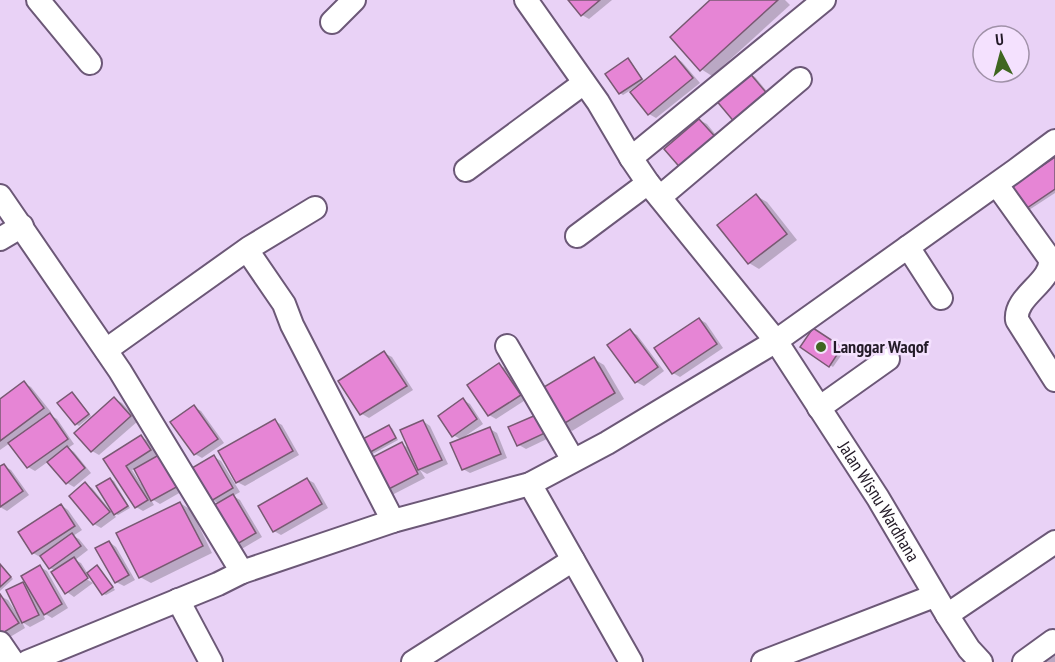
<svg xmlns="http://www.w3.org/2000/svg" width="1055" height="662" font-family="'PT Sans Narrow',sans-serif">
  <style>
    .shadow { fill: #0003; fill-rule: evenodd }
    .building { fill: #e685d5; stroke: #785972; stroke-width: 1.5 }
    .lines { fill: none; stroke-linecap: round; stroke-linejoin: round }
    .street-casing { stroke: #6c5877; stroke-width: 26 }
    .street { stroke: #fff; stroke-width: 22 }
    .poi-dot { fill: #3f6620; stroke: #f4e1fe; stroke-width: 2 }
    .labels { text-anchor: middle; stroke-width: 5; stroke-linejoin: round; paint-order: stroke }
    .poi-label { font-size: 18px; font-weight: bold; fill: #231a27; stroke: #f4e1fe; text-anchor: start }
    .street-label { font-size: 18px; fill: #231a27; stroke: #f4e1fe }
  </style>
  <rect width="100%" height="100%" fill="#e9d2f6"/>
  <g class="shadow">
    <polygon points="571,0 612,0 589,19 582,15"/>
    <polygon points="713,0 785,0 790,5 712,76 701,69"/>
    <polygon points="675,57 682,62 700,83 656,118 649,114 637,86 623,95 620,93 628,60 631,62 645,82"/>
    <polygon points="748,73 755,77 775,101 737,123"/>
    <polygon points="699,120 707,124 725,146 692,174"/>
    <polygon points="1055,159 1055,193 1029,210 1026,209"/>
    <polygon points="756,196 767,202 797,240 759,269 749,263"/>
    <polygon points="699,319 706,323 723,348 680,377 673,373"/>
    <polygon points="813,330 845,350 833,367 802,347"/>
    <polygon points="630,331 637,335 664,371 644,386 636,382 609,345"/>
    <polygon points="384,353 392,357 413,390 369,418 362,414 340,381"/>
    <polygon points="594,359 604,365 624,399 572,431 561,424"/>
    <polygon points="499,365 507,369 527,399 496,419 489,415 469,386"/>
    <polygon points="24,383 31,387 51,412 48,414 57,419 74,444 68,448 74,452 91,473 74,487 67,483 49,461 35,471 28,467 10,443 0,450 0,401"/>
    <polygon points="72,393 75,395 91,416 79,426 76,424"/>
    <polygon points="115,399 122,403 138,421 99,455 92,451"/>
    <polygon points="463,400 470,404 483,424 461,439 490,429 497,433 507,458 470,473 463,469 462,440 453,435"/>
    <polygon points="194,407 201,411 224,443 202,458 195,454"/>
    <polygon points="536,416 551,437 526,449 519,445"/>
    <polygon points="275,421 282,425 299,455 245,486 237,482"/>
    <polygon points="423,421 430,426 448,464 427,474 420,470 425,478 392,495 384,491 402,444 410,449"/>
    <polygon points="389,427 392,428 398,440 369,456 366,454"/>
    <path d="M 141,437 L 148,441 L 158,457 L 188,488 L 160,504 L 150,498 L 154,505 L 143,511 L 136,507 L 105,460 ZM 135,469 L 143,483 L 141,484 L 132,470 Z"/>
    <polygon points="214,457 221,461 240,492 233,496 240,500 262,537 240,550 219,504 213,500"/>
    <polygon points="4,466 11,470 29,495 7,511 0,507 0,468"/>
    <polygon points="110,479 114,481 130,508 118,515 112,512 116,517 101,528 94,524 71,496 85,484 92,488 111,511 112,509"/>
    <polygon points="307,479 314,483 328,508 281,535 274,531"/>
    <polygon points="180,503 191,510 212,553 151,583 140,577"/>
    <polygon points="61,505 68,510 82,530 73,536 79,539 88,550 75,560 81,563 88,574 97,567 100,569 115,590 106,595 103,594 94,580 82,573 81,576 93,583 74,597 67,592 56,571 50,568 42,556 40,557 33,553"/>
    <polygon points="109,542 116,547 135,580 124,586 116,582"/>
    <polygon points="0,565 13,579 0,591"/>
    <polygon points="40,567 47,571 68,608 52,618 42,612 45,619 30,627 22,622 25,628 10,637 2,633 0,629 0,596 8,600 16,612 18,611 23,583 30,588"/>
    <polygon points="1055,654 1055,662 1043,662"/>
  </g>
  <g class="building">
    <polygon points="568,0 600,0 581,16"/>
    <polygon points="710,0 778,0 700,71 670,37"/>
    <polygon points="675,56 693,78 648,115 630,92"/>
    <polygon points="628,58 642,79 619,94 605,74"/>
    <polygon points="748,71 769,96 736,124 715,99"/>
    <polygon points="699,119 719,141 683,171 664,149"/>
    <polygon points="1055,157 1055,189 1024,210 1010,188"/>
    <polygon points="756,194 787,234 748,264 717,225"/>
    <polygon points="699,318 717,344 672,374 654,348"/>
    <polygon points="813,328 842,347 829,367 800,347"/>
    <polygon points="630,329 658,367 635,383 607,345"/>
    <polygon points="384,351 407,386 360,415 338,381"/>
    <polygon points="594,357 615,393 560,426 539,390"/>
    <polygon points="499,363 521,395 488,416 467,385"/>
    <polygon points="24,381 44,408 0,441 0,399"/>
    <polygon points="72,392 89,414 75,425 57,403"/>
    <polygon points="114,397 131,416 91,452 74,433"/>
    <polygon points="463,398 477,419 452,437 438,416"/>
    <polygon points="194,405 218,439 194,455 170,422"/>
    <polygon points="50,413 68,439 27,468 8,443"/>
    <polygon points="536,415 545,433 517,446 508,427"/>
    <polygon points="275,419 293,451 236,483 218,451"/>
    <polygon points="423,420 442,460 418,470 400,430"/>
    <polygon points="389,425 396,438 365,455 357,442"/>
    <polygon points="490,427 501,454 462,470 450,443"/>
    <polygon points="141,435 151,450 126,466 148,500 135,508 103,459"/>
    <polygon points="402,442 418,474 383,492 367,460"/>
    <polygon points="67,446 85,468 66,484 47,462"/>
    <polygon points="164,452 182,484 151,501 134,469"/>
    <polygon points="214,455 233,488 211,501 192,468"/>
    <polygon points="4,464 23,491 0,507 0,466"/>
    <polygon points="110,478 128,506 114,515 96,486"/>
    <polygon points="307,478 322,504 273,532 258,506"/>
    <polygon points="85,482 110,512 93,525 69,496"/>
    <polygon points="233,494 256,533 232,547 209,508"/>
    <polygon points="180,502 203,546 139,578 116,533"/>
    <polygon points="61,504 75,526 32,554 18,532"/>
    <polygon points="72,533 81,546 49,569 40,556"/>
    <polygon points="109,541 129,575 115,583 95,548"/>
    <polygon points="74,557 88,578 65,594 51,572"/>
    <polygon points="0,564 11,577 0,587"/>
    <polygon points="40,565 62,604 44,615 21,576"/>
    <polygon points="97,565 113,587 102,595 87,573"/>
    <polygon points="23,582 39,615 22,623 6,590"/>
    <polygon points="0,594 19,623 1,634 0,632"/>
  </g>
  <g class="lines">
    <g class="street-casing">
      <g id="street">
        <polyline points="38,0 90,63"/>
        <path id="s1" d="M 526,0 L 598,102 L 631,158 L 648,183 L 776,341 L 878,498 L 947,615 L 969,649 L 981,662"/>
        <polyline points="332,22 354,0"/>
        <polyline points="631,158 824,0"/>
        <polyline points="466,170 584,83"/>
        <path d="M 997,185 L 1050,259 C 1053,282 1014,296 1017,320 L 1055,380"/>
        <polyline points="0,196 120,371 242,572"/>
        <polyline points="660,197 800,79"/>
        <polyline points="577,236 648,183"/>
        <polyline points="0,239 22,226"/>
        <polyline points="908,247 941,298"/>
        <polyline points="247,250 284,304 292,325 393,521"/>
        <polyline points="507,346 573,460"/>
        <polyline points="106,350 249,248 315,208"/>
        <polyline points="819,408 888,359"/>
        <polyline points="530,484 631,662"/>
        <polyline points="178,600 211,662"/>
        <polyline points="947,615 1055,542"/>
        <polyline points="0,643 13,662"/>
        <polyline points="27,662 218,584 242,572 393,521 530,484 607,443 776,341 1016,170 1055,141"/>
        <polyline points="413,662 573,560"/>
        <polyline points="763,662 934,596"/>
        <polyline points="1024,662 1053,641"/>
      </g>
    </g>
    <use href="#street" class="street"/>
  </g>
  <circle class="poi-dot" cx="821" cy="347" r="6"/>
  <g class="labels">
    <g class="poi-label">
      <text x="833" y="353">Langgar Waqof</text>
    </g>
    <g class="street-label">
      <text dy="6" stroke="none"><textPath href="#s1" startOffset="614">Jalan Wisnu Wardhana</textPath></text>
    </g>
  </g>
  <g transform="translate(1001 54) rotate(354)"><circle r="28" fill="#f4e1fe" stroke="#a091a8" stroke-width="1.5"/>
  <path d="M0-4.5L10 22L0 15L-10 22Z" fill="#3f6620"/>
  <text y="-9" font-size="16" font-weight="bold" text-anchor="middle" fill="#231a27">U</text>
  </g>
</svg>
